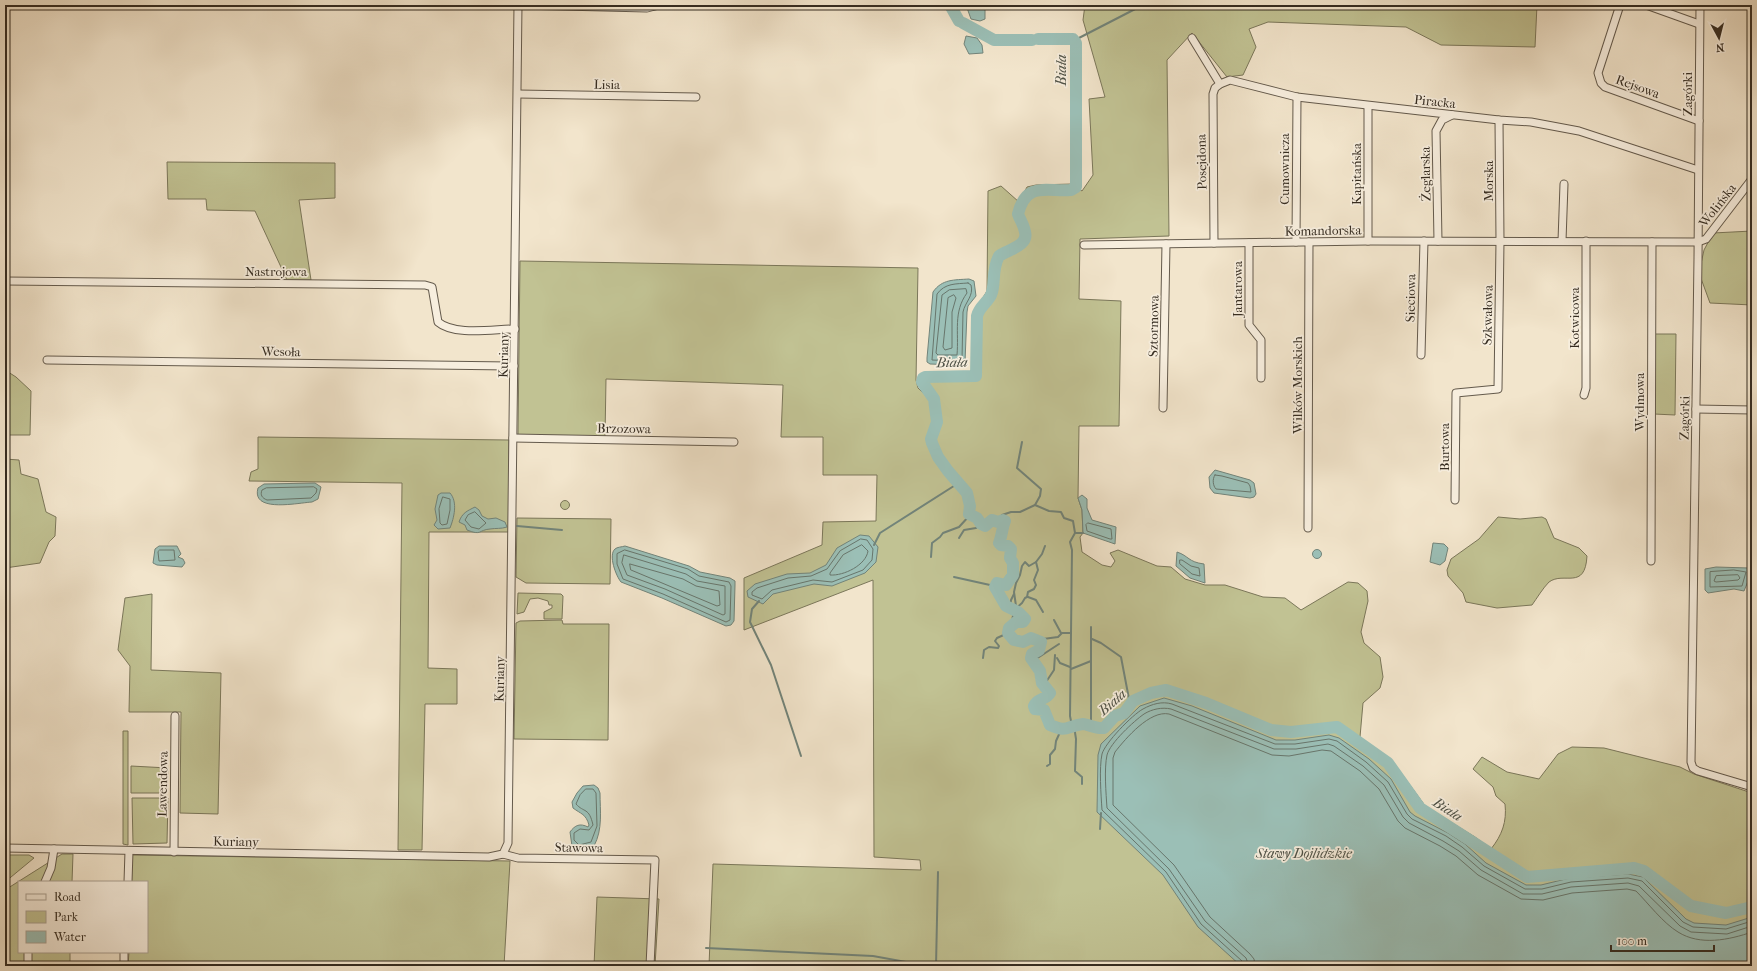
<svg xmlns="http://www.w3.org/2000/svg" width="1757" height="971" font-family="'IM FELL French Canon',serif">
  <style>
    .green { fill: #c1c293; stroke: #7b775a }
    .water { fill: #9bbfb6; stroke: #72847a }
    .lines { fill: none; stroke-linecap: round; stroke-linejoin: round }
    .shore { stroke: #68766c; stroke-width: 1 }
    .stream { stroke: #72847a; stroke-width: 2 }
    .river { stroke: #9bbfb6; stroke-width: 12 }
    .minor-casing { stroke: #645a4c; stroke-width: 9 }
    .minor { stroke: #f7eede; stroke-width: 7 }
    .labels { text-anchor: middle; stroke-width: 3.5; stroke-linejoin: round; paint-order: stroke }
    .street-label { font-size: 13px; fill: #352c21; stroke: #f7eede }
    .water-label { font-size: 14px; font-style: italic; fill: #4e5146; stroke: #f7eede }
  </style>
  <rect width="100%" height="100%" fill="#f2e5cc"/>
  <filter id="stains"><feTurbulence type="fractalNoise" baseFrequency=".005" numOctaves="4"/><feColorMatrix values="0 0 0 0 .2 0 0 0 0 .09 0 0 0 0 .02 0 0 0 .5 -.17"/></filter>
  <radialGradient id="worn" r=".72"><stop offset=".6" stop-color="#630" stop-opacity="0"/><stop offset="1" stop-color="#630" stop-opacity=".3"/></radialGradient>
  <g class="green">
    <path d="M 1085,5 L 1537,5 L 1535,47 L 1441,45 L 1406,27 L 1268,22 L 1249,29 L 1256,47 L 1243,75 L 1227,77 L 1192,33 L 1167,60 L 1169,236 L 1080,239 L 1079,299 L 1121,301 L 1119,426 L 1079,426 L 1078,498 L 1082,510 L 1083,533 L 1080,537 L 1082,552 L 1102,565 L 1111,567 L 1115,561 L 1110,553 L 1118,550 L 1157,566 L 1171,567 L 1185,579 L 1205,585 L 1225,585 L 1263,597 L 1285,598 L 1301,610 L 1348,582 L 1358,583 L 1367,591 L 1368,601 L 1361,632 L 1364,643 L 1380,657 L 1383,677 L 1380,688 L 1363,703 L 1360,737 L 1393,762 L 1426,807 L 1475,837 L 1491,849 C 1502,835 1507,822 1505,804 L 1496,796 L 1493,787 L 1473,769 L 1482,757 L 1507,772 L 1539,779 L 1558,754 L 1572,747 L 1604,748 L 1680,767 L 1694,774 L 1752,793 L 1752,966 L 709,966 L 713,864 L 921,870 L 920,860 L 874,857 L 873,580 L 744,630 L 744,578 L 822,545 L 823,522 L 876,521 L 877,475 L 823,475 L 823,437 L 781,437 L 783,385 L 606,379 L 605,437 L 518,435 L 520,261 L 918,268 L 916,380 L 918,388 L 928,398 L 928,391 L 923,386 L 923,378 L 975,376 L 973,373 L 974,312 L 987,291 L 988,191 L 1001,186 L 1019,202 L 1027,187 L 1036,185 L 1072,184 L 1082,191 L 1093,175 L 1089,99 L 1105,97 L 1083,20 Z"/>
    <polygon points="167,162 335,163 335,198 299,200 311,280 287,280 255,211 207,210 206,199 168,199"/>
    <polygon points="1752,231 1752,305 1710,303 1699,273 1704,250 1713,233"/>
    <polygon points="1655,334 1676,334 1675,415 1654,414"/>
    <polygon points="5,370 16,377 31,391 30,435 5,435"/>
    <polygon points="258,437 509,440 509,532 429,532 428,668 457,669 457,704 425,704 422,850 398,850 402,483 249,481 251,472 258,469"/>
    <polygon points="5,459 19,460 21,474 38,479 46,512 56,517 55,536 49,542 40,563 5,568"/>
    <circle cx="565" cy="505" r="4.5"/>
    <path d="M 1498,517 L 1520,519 L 1542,517 L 1546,519 L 1554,538 L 1579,548 L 1587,556 C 1585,591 1564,571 1549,582 C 1543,588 1537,598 1532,605 L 1497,608 L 1466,602 L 1463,593 L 1448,576 L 1447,570 L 1451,559 L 1479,539 Z"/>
    <polygon points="517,518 611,519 610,584 526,583 516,577"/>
    <polygon points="518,593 561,594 563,596 562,619 544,619 544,612 552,608 552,605 549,605 548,601 538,598 530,599 524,612 517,614"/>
    <polygon points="152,594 151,670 221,673 218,814 180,813 181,712 129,712 130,666 118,650 125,598"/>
    <polygon points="562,620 563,624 609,624 608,740 514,739 516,623 520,621"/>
    <polygon points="123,731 128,731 128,845 123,844"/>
    <polygon points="131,766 168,768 167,793 131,793"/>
    <polygon points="132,798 168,798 167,843 133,844"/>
    <polygon points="62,854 73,854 72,882 19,882 19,952 70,952 70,966 5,966 5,890"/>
    <polygon points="5,855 29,855 34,858 5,882"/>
    <polygon points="132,855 510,861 504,966 128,966 129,952 147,952 147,882 131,882"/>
    <polygon points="597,897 659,899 655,966 594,966"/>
  </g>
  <g class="water">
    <polygon points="966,5 985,5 985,19 980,21 971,19"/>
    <polygon points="966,36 977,38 982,45 983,53 969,54 964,44"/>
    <path d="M 969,279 L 974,281 L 976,296 L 968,306 L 967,312 L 965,362 L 960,365 L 930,364 L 927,362 L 927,358 L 933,292 C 942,279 954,280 969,279 Z"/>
    <polygon points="1215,470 1250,480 1254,483 1256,494 1254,497 1250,498 1214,493 1210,488 1209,477"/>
    <path d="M 315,483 L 321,487 L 318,499 L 312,502 C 297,503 251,513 258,488 L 264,484 Z"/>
    <path d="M 441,493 L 450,493 C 458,502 454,518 450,528 L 438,529 L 434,525 L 437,520 L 435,509 L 438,495 Z"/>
    <polygon points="1082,495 1087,499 1087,508 1092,520 1116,527 1115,544 1083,533 1082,510 1078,498"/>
    <path d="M 475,507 L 479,510 L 482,516 L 488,519 L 496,518 L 505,522 L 507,527 C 501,529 496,528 490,529 C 478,530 482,536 467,530 L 465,525 L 459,522 C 462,513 467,511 475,507 Z"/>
    <polygon points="860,535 869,536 878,547 876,562 865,573 832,586 814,584 773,594 763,604 748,597 747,591 755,584 787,574 810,573 826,565 837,548"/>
    <polygon points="1433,543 1444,544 1448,548 1445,561 1440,565 1430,562"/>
    <polygon points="159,546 177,546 181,554 178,557 183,559 185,563 182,567 157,565 153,563 155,549"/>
    <path d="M 625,546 L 689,566 L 700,572 L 730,578 L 735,581 L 735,585 L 734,621 L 731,625 L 726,626 L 662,598 L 621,582 C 616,576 608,555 615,549 C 617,547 622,547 625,546 Z"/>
    <circle cx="1317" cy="554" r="4.5"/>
    <path d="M 1177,552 C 1189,556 1188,562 1204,564 L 1205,583 L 1190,578 L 1176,566 Z"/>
    <polygon points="1716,567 1749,568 1751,574 1744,591 1734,589 1708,593 1705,590 1705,569"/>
    <polygon points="1164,698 1192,706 1276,740 1295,740 1329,735 1339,738 1369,759 1391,779 1410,812 1415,816 1448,833 1465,844 1486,863 1526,885 1541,885 1570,878 1628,874 1643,877 1686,919 1694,923 1726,925 1752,917 1752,966 1241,966 1198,927 1163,875 1097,812 1098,755 1101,744 1140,706"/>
    <path d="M 1125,711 L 1126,713 L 1126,718 L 1119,717 L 1107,731 C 1100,732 1089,730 1084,724 L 1105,725 C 1115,716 1107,713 1125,711 Z"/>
    <path d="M 594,785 L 598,788 L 600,793 C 600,811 603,829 594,846 C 587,849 580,850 572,846 L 570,832 C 575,825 580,823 588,827 L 589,825 C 586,814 581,814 573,808 L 572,802 L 577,793 L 583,786 Z"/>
  </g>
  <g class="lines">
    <g class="shore">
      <path d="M 968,283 L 971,285 C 974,296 965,302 963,312 L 962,359 L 958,361 L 932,360 L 937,294 C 945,283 956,284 968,283 Z"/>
      <path d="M 966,289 L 967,293 C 953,312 959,332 957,355 L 938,355 L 936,353 L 942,295 L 949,290 Z"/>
      <polygon points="954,295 956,298 952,312 952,348 945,350 943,347 948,298"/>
      <path d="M 1215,475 L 1222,476 L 1248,483 L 1250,486 L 1251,492 L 1216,489 C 1213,486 1212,479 1215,475 Z"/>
      <path d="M 314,487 L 317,489 L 316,493 L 311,498 L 267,500 C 262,498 260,495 262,490 L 266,488 Z"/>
      <polygon points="443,497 450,499 450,510 447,524 442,525 440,523 439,509"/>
      <polygon points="475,512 486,523 479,529 471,527 465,520 468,515"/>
      <polygon points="1088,523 1111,529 1112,539 1110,539 1087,531 1086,525"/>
      <polygon points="861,539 867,540 873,549 872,560 863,570 832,582 813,580 772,590 762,599 752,595 752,592 757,588 788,578 811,576 827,569 840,551"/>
      <path d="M 862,545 L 868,551 C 866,565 844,576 830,575 L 830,573 L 843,555 Z"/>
      <polygon points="160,550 174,550 175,560 159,561 158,552"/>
      <polygon points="625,550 688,569 699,576 729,582 731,586 730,620 726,622 663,594 623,579 617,564 617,554"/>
      <polygon points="624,555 686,574 697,581 725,586 725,614 723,615 665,589 627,575 622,563"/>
      <polygon points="1180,560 1182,560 1191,566 1199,568 1200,576 1192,574 1180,564"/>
      <polygon points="630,564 683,579 696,586 719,591 720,605 717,606 631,570"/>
      <polygon points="1734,570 1746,572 1742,586 1710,587 1710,572"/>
      <polygon points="1738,575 1740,578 1738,580 1716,582 1714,581 1716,576"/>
      <path d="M 586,789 L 593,789 L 596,793 L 597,826 L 591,842 L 579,845 L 574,840 L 574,833 L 580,829 L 589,830 L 593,825 C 589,807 584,813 576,804 L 580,795 Z"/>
      <path d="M 1244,966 L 1242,961 L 1201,924 L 1166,872 L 1102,810 C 1101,795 1099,768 1102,754 C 1105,743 1132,715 1143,709 C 1152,704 1162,701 1172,704 L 1275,744 L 1295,744 L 1329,739 L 1337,741 L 1366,762 L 1388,782 L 1407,814 L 1412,819 L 1446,836 L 1462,847 L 1484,866 L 1525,889 L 1542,889 L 1571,882 L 1628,878 L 1642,881 L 1683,922 L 1693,927 L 1726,929 L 1752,921"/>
      <path d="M 1249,966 L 1246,958 L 1205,921 L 1169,869 L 1107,808 C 1106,793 1104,769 1107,755 C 1110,743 1134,721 1144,714 C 1152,709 1162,707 1171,709 L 1274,749 L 1296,749 L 1328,744 L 1334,746 L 1363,766 L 1384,785 L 1403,817 L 1409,823 L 1443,841 L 1459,851 L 1481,870 L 1523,894 L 1542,894 L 1571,887 L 1628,883 L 1639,886 L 1680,926 L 1691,932 L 1727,934 L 1752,926"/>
      <path d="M 1255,966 L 1254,959 L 1250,954 L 1210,917 L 1174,865 L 1113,805 L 1113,758 L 1115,752 C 1126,738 1150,710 1169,714 L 1272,755 L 1289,756 L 1322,750 L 1331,751 L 1360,771 L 1379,789 L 1398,821 L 1405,828 L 1440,846 L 1456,856 L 1478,875 L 1521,899 L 1543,900 L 1572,893 L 1627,889 L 1636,891 C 1648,903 1663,923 1678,932 C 1700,946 1729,940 1752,932"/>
    </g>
    <g class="stream">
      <polyline points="1075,40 1143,5"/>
      <polyline points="1022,442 1017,468 1041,489 1040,496 1035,505"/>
      <polyline points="1002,520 1002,515 1011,512 1020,512 1035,505 1049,511 1061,512 1064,518 1073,521 1075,533 1070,542 1072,550 1070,716 1071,721 1074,726 1076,739 1075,771 1082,777 1082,784"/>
      <polyline points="517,526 562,530"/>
      <polyline points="1075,533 1083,533"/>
      <polyline points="959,538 964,530 976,528 981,524"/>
      <polyline points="874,545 880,533 957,484"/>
      <polyline points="931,557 932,543 940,537 943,533 959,527 970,515"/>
      <polyline points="954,577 990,585 992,589 996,590"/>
      <polyline points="1028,597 1036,600 1043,612"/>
      <polyline points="759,601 752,609 750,622 771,665 801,756"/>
      <polyline points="1016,606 1014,592 1016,583 1020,575 1022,566 1025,562 1029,566 1036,562"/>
      <polyline points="1010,608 1011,600 1014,594"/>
      <polyline points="1054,620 1061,633"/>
      <polyline points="1011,627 1014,610 1022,603 1025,598 1027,597 1028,592 1034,589 1036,585 1034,580 1038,570 1036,562 1042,554 1045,546"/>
      <polyline points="1092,639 1101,643 1121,657 1129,699 1132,702"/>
      <polyline points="1041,642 1043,639 1058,637 1062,633 1071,633"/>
      <polyline points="983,658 984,650 989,647 998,648 999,646 995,641 997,638 1008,633"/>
      <polyline points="1057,658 1060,663 1070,667"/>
      <polyline points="1033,661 1059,644"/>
      <polyline points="1071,669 1091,661"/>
      <polyline points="1044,685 1054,670 1055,655"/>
      <polyline points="1091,727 1091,627"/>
      <polyline points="1047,766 1050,764 1050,755 1055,749 1056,741 1061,730"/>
      <polyline points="1100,829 1101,813"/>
      <polyline points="706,948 873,956 928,966"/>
      <polyline points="936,966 938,872"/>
    </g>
    <g class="river">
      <polyline points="950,5 959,21"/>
      <polyline points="963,23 994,40 1032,40"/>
      <path d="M 1038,39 L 1073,39 L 1076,43 L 1076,187 L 1071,190 C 1046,192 1026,181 1018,214 C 1020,220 1024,225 1025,232 C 1029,246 1007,250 999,256 C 991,271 996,284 991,295 C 987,303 979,307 977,316 L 976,376 L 925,377 L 923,378 L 922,382 L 934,399 L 937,422 L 931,439 L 932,443 L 938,457 L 948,471 L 967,493 L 970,506 L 969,514 L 977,518 L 981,524 L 985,526 L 992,520 L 998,522 L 1003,520 L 1005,521 C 1002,528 1002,536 999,543 L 1001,545 L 1008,546 L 1011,549 L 1010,558 L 1013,563 L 1013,575 L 1006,585 L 997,583 L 995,587 L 1006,606 L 1018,612 L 1025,619 L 1023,622 L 1016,622 L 1009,628 L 1008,633 L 1014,640 L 1023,642 L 1031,638 L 1041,642 L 1039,650 L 1032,654 L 1031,658 L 1040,671 L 1042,683 L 1050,693 C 1046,700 1037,698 1034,706 L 1035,709 L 1044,710 L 1050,725 C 1068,733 1066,726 1083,724 C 1087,724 1096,729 1104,728 L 1115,716 L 1124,713 L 1133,701 L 1151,693 L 1166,690 L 1206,703 L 1271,730 L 1291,732 L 1337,727 L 1388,763 L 1420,808 L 1527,877 L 1634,868 L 1644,871 L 1691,906 L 1726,913 L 1752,907"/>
    </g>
    <g class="minor-casing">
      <g id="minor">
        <polyline points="518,5 647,8 659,5"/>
        <polyline points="1620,5 1598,73 1601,83 1605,87 1699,121"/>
        <polyline points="1646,5 1699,24"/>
        <polyline points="1700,5 1698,258 1691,762 1693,768 1698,771 1752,787"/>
        <polyline points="1192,38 1220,84 1230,80 1297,97 1499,120 1531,122 1579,131 1698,170"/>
        <polyline points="518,94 696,97"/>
        <polyline points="1368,106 1368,241"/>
        <polyline points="1438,241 1436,131 1442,120 1452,115"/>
        <polyline points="1562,241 1564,184"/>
        <polyline points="1296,242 1297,97"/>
        <polyline points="1214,243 1213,94 1215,88 1220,84"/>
        <polyline points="1249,243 1249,325 1261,340 1261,378"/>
        <polyline points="1084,245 1368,241 1698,242 1706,239 1752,179"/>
        <path d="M 5,281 L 425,285 L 432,287 L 438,322 C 454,336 494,329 515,329"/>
        <polyline points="1421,355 1424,241"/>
        <polyline points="47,360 514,366"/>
        <polyline points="1584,395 1586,388 1586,241"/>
        <polyline points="1163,408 1166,244"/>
        <polyline points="1696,409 1752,410"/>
        <polyline points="513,438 734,442"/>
        <polyline points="1455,500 1456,393 1498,389 1500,241 1499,120"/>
        <polyline points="1308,528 1309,242"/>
        <polyline points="1651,561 1652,242"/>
        <polyline points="5,848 489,857 503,854 508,843 518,5"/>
        <polyline points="174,852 175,716"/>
        <polyline points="503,854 518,858 655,860 650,966"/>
        <polyline points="45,882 51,868 54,849"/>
        <polyline points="128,882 129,851"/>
        <polyline points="28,966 28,952"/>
        <polyline points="124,966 124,952"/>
      </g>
    </g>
    <use href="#minor" class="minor"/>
  </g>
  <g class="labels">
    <g class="street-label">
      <text transform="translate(607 84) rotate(1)" y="5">Lisia</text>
      <text transform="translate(1638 86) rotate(20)" y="5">Rejsowa</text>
      <text transform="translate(1687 94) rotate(-90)" y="5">Zagórki</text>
      <text transform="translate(1435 101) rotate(6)" y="5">Piracka</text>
      <text transform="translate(1201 162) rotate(-91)" y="5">Posejdona</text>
      <text transform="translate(1284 169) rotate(-90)" y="5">Cumownicza</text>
      <text transform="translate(1356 174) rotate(-90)" y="5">Kapitańska</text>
      <text transform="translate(1425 174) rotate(-91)" y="5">Żeglarska</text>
      <text transform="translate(1488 181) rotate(-90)" y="5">Morska</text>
      <text transform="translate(1717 205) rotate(-52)" y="5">Wolińska</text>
      <text transform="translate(1323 230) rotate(-1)" y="5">Komandorska</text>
      <text x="276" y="276">Nastrojowa</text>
      <text transform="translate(1237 289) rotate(-90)" y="5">Jantarowa</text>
      <text transform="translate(1410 298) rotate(-89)" y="5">Sieciowa</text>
      <text transform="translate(1487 315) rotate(-89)" y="5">Szkwałowa</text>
      <text transform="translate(1574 318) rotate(-90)" y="5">Kotwicowa</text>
      <text transform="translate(1153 326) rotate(-89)" y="5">Sztormowa</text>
      <text transform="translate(281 351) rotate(1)" y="5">Wesoła</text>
      <text transform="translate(503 355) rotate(-89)" y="5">Kuriany</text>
      <text transform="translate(1297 385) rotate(-90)" y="5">Wilków Morskich</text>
      <text transform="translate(1639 402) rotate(-90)" y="5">Wydmowa</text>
      <text transform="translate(1684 418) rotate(-89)" y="5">Zagórki</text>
      <text transform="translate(624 428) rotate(1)" y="5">Brzozowa</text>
      <text transform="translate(1444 447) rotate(-90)" y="5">Burtowa</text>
      <text transform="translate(499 679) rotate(-89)" y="5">Kuriany</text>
      <text transform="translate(162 784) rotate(-89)" y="5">Lawendowa</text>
      <text transform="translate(236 841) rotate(1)" y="5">Kuriany</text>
      <text transform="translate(579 847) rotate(1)" y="5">Stawowa</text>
    </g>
    <g class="water-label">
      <text transform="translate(1061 70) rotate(-90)" y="5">Biała</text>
      <text transform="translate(952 362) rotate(-1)" y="5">Biała</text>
      <text transform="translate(1112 702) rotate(-41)" y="5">Biała</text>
      <text transform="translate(1448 809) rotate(33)" y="5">Biała</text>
      <text x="1304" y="858">Stawy Dojlidzkie</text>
    </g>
  </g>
  <rect width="1757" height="971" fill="none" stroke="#f2e5cc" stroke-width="20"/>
  <rect x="6" y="6" width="1745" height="959" fill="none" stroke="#352c21" stroke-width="2"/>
  <rect x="10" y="10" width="1737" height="951" fill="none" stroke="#352c21"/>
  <rect x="18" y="881" width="130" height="72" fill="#f7eede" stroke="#a9a092"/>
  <rect x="26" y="894" width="20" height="6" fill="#f7eede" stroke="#a9a092"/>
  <text x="54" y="901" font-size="12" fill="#352c21">Road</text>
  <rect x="26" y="911" width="20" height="12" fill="#c1c293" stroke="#a9a092"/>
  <text x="54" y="921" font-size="12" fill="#352c21">Park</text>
  <rect x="26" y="931" width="20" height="12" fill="#9bbfb6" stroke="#a9a092"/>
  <text x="54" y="941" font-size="12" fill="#352c21">Water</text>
  <g transform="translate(1719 38) rotate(173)" stroke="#f7eede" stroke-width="3" paint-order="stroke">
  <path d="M0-3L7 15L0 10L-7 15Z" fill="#352c21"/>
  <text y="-6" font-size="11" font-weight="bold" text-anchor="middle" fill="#352c21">N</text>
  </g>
  <path d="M1611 945v6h103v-6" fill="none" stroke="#352c21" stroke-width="2"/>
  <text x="1617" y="945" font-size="12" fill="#352c21" stroke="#f7eede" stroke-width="3" paint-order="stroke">100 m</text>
  <rect width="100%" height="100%" filter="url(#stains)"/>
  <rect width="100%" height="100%" fill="url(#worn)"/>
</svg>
